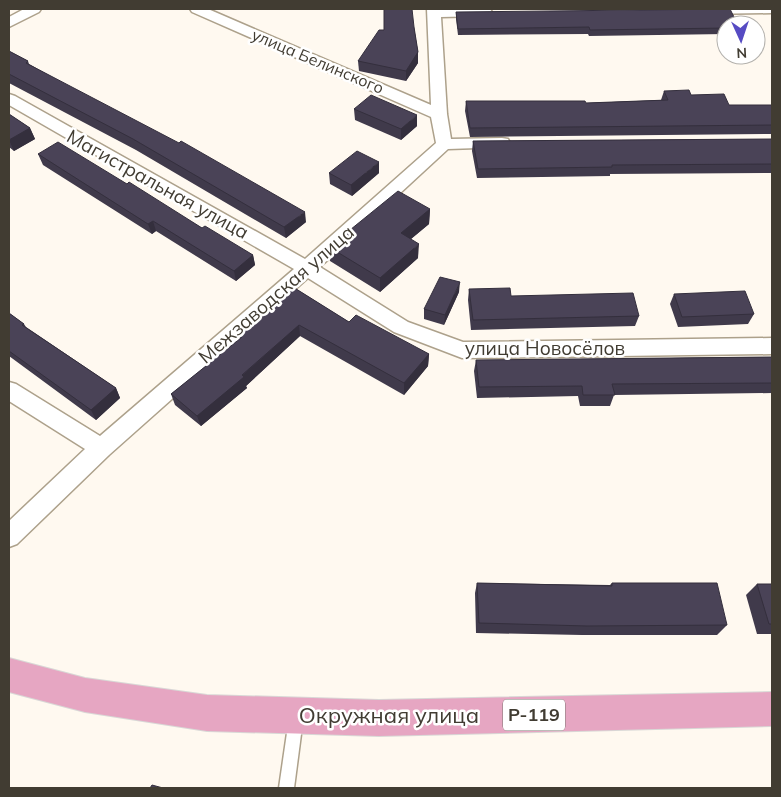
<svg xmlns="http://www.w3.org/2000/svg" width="781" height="797" font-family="Mulish,sans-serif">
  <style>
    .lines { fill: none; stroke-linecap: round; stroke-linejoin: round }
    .service-casing { stroke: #ada18b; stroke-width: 3 }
    .minor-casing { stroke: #ada18b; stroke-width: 3 }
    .trunk-casing { stroke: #d9d8d6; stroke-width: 2 }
    .service { fill: #fff; fill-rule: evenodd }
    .minor { fill: #fff; fill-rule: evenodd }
    .trunk { fill: #e6a6c2; fill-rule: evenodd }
    .wall { fill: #403a4b }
    .shaded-wall { fill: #342f3d }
    .building { fill: #4a4357; stroke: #342f3d }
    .labels { text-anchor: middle; stroke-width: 5; stroke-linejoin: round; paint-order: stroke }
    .far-street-label { font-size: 16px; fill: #413c32; stroke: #fff }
    .shield { fill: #fff; stroke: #7a7670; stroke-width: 1 }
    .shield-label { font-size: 18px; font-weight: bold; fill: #413c32 }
    .street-label { font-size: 19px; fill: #413c32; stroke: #fff }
    .near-street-label { font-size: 22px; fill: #413c32; stroke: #fff }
  </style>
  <rect width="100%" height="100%" fill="#fff9f0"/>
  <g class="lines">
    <g class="service-casing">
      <polygon id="service" points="296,712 301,714 303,719 294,788 279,788 289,719 291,714"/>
    </g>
    <g class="minor-casing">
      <g id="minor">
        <polygon points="24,9 41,9 39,12 9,27 9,17"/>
        <polygon points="190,9 208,9 431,105 427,9 490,9 492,12 485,16 441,17 447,114 451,139 502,138 508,139 510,143 508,147 448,149 320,267 408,322 463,342 772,338 772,354 462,358 394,332 308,278 109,455 17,544 9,547 9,521 85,449 9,401 9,382 16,384 100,436 294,269 9,105 9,94 15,96 305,259 436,143 431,117 192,12"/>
        <polygon points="697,9 772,9 772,13 703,14 698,13"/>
      </g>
    </g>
    <g class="trunk-casing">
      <polygon id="trunk" points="9,658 85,678 207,695 379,700 772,692 772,726 379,736 207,731 85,712 9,692"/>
    </g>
    <use href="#service" class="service"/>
    <use href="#minor" class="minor"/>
    <use href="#trunk" class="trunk"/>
  </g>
  <g class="wall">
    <polygon points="456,12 726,25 726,34 589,36 588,34 458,35 456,19"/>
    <polygon points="414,27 418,52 418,63 406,81 359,71 358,61"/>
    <polygon points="9,51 28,61 29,64 306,222 286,238 136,150 9,83"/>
    <polygon points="664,91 691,95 729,105 772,105 772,134 470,137 465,111 466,101 586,103 661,100"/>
    <polygon points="354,109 417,126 401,140 355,120"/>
    <polygon points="9,114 30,128 35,139 14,151 9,147"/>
    <polygon points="772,139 772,173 610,174 610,176 477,178 472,151 473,141"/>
    <polygon points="38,154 127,184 202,228 253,255 255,265 236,281 156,231 152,234 43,165"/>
    <polygon points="329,173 379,173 352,196 330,184"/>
    <polygon points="430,209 429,224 411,239 418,258 380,292 330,261 329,247"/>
    <polygon points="293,287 349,322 429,354 428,366 404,395 300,336 246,386 247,388 201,426 175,405 171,394 240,339 238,334"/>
    <polygon points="469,289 511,296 639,316 635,326 471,330 468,300"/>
    <polygon points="459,292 444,325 424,319 424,309"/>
    <polygon points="674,294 754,314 748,324 678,327 670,304"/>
    <polygon points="9,313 24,324 26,327 116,388 120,398 96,420 9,356"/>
    <polygon points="772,357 772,393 614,395 610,406 580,406 578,396 477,398 474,371 476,360"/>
    <polygon points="477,583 610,585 612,583 727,625 717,635 582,635 476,633 475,593"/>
    <polygon points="757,584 772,584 772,634 757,634 746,595"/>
  </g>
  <g class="shaded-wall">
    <polygon points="418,52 418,63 406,81 406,71"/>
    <polygon points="417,115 417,126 401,140 401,129"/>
    <polygon points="30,128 35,139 14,151 9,140"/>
    <polygon points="379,162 379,173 352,196 351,185"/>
    <polygon points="430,209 429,224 400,248 401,233"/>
    <polygon points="305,212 306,222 286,238 284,227"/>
    <polygon points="153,221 156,231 152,234 148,224"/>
    <polygon points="419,244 418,258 380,292 380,278"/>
    <polygon points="253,255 255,265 236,281 234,271"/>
    <polygon points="460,282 459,292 444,325 445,315"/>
    <polygon points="299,325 300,336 246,386 247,388 201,426 197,416"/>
    <polygon points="429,354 428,366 404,395 404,383"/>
    <polygon points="116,388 120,398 96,420 91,410"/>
  </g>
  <g class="building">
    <polygon points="384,9 412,9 414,27 418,52 406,71 358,61 379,30 384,30"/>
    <polygon points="730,9 738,25 726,25 726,28 590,30 589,27 458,29 456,12"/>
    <polygon points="9,51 28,61 26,63 179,143 181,141 305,212 284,227 133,139 9,74"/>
    <polygon points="689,90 691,95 724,94 729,105 772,105 772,125 470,128 466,101 585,101 586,103 668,100 664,91"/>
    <polygon points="371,95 417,115 401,129 354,109"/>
    <polygon points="9,114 30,128 9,140"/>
    <polygon points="772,139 772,164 612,165 612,167 478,169 473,141"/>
    <polygon points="58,142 127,184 129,182 202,228 205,226 253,255 234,271 153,221 148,224 38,154"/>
    <polygon points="357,151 379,162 351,185 329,173"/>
    <polygon points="398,191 430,209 401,233 419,244 380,278 329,247"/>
    <polygon points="440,277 460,282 445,315 424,309"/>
    <polygon points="293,287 349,322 356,315 429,354 404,383 299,325 242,375 244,377 197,416 171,394 242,337 238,334"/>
    <polygon points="510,288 511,296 633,293 639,316 473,320 469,289"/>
    <polygon points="745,291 754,314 682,317 674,294"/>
    <polygon points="9,313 24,324 22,325 116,388 91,410 9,351"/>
    <polygon points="772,357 772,383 612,384 615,395 583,395 582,386 479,387 476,360"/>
    <polygon points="477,583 612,586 612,583 717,583 727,625 587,626 479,623"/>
    <polygon points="757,584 772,584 772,624 769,624"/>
    <polygon points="152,785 163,788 150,788"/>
  </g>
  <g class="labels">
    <g class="far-street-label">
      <text transform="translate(318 61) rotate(23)" y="6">улица Белинского</text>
    </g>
    <rect class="shield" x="503" y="699.5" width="62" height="31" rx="4"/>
    <g class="shield-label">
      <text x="534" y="721">Р-119</text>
    </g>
    <g class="street-label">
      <text transform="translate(158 184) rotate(29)" y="7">Магистральная улица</text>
      <text transform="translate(276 294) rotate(-41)" y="7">Межзаводская улица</text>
      <text x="545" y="355">улица Новосёлов</text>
    </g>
    <g class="near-street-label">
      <text x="389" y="723">Окружная улица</text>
    </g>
  </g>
  <rect width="781" height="797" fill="none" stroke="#413c32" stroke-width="20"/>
  <g transform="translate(741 40) rotate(177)"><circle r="24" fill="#ffffff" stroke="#b3b1ad"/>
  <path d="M0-4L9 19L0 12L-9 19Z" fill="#564bc3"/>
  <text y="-8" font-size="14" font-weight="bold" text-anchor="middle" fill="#413c32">N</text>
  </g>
</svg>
